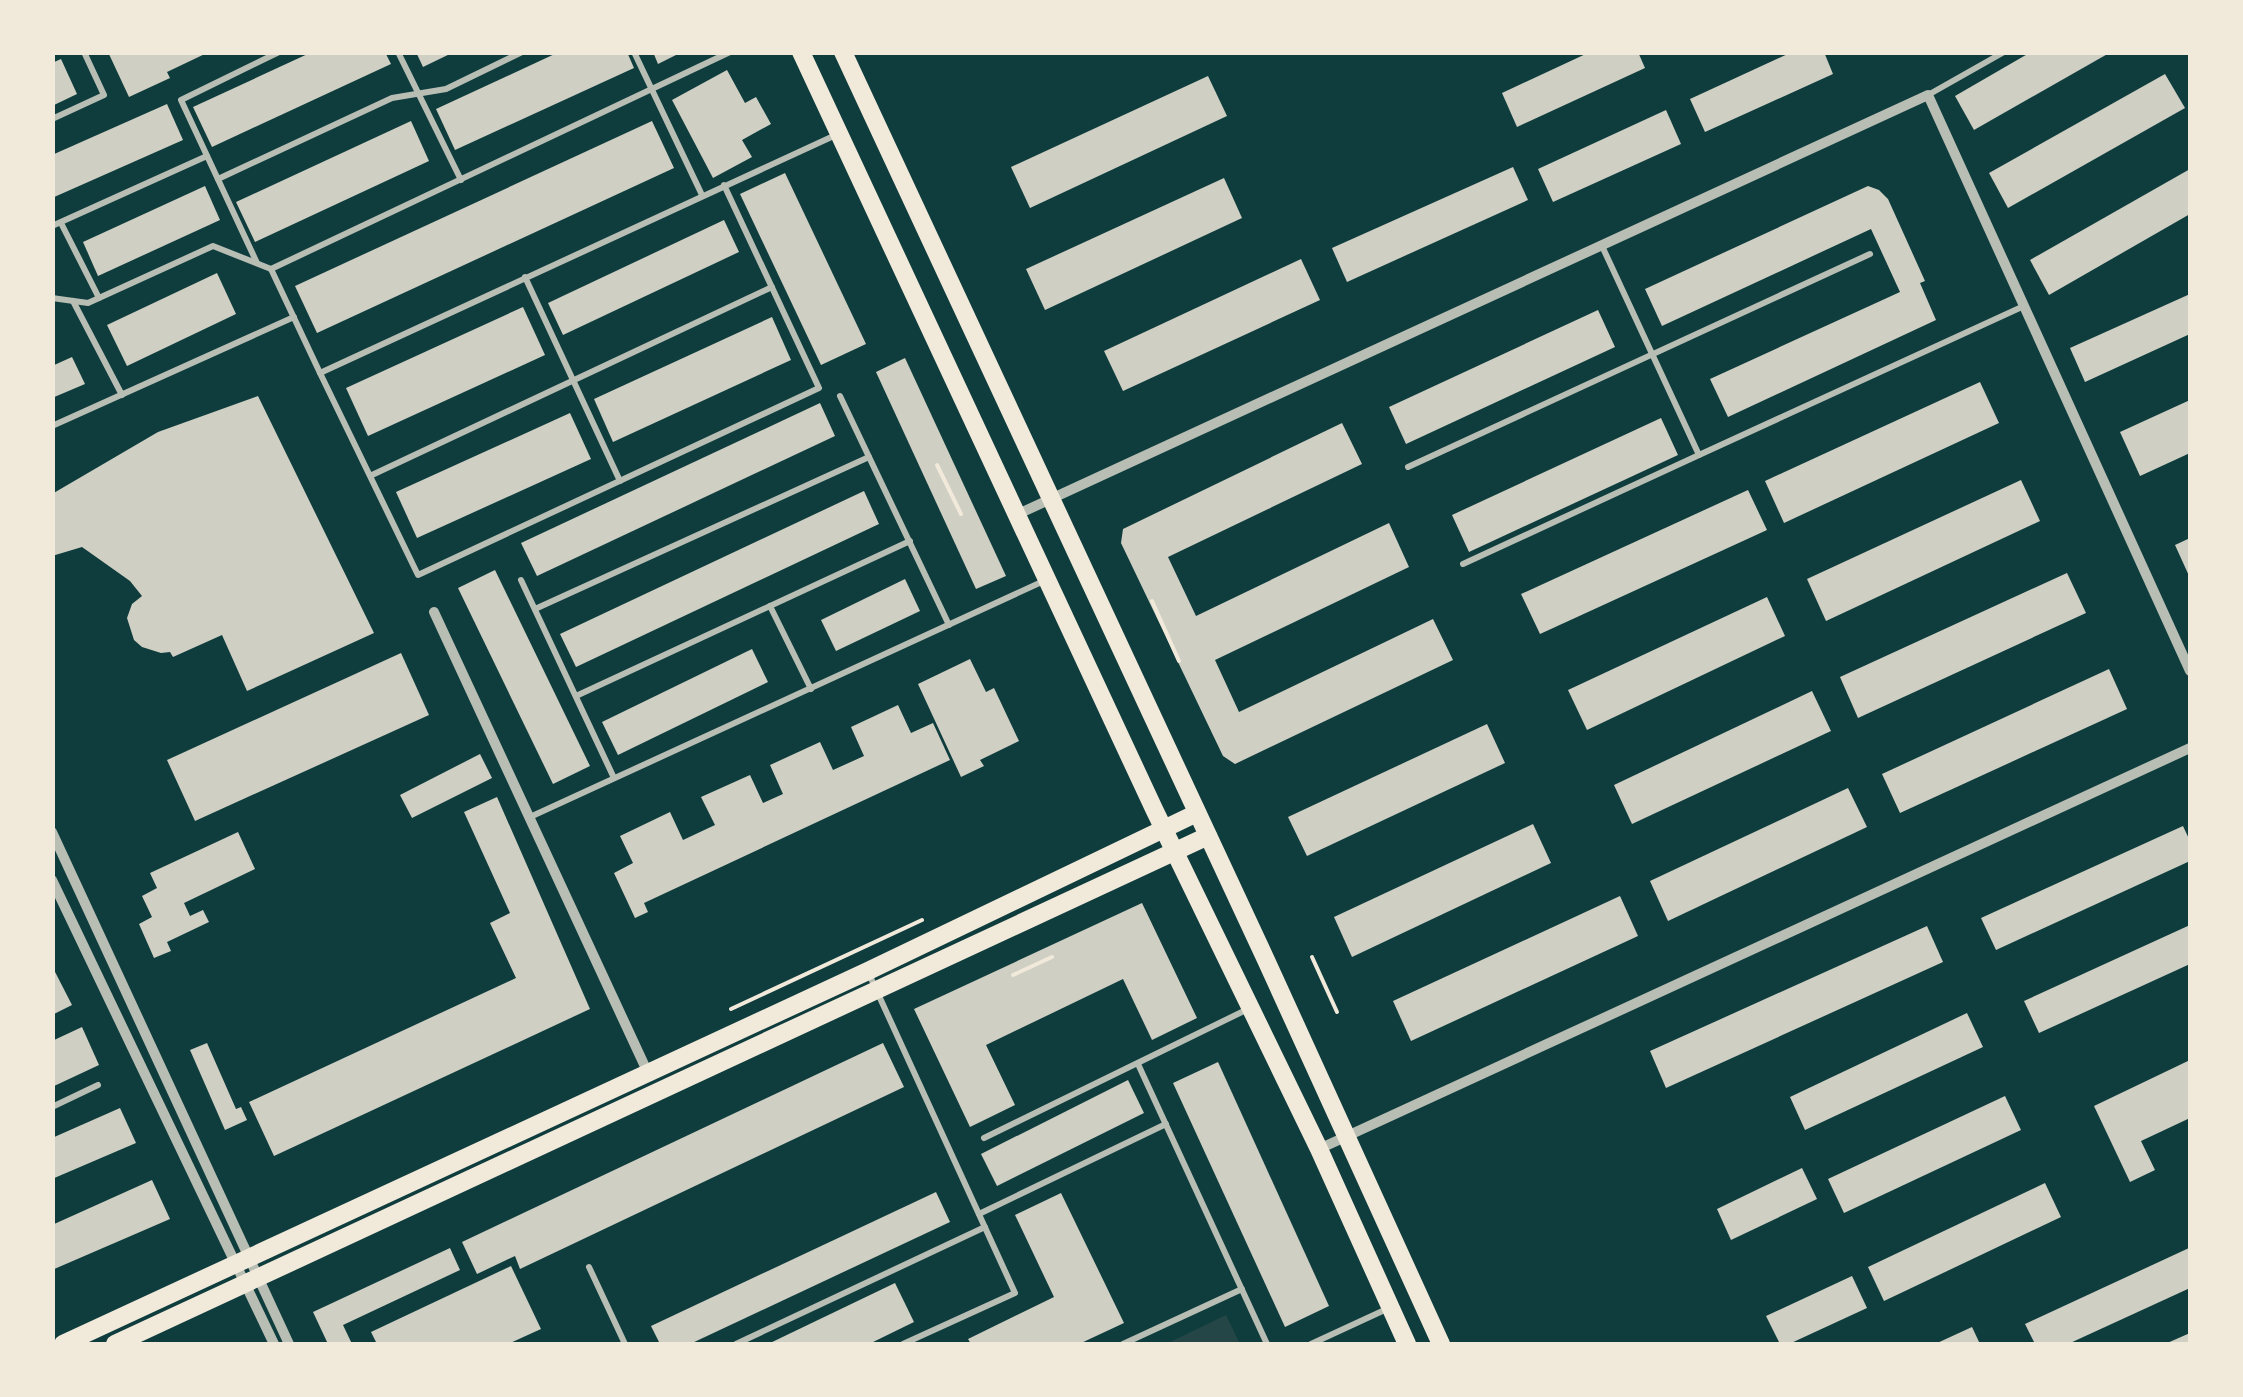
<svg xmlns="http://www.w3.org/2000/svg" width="2243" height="1397" font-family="'Noto Sans',sans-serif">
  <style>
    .green { fill: #244646 }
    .building { fill: #cfcfc3 }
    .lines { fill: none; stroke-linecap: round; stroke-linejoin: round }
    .path { stroke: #f1e9da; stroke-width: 4 }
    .service { stroke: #b8beb3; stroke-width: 6 }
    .minor { stroke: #b8beb3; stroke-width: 10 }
    .secondary { stroke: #f1e9da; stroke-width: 18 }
  </style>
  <rect width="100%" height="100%" fill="#0f3d3e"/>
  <polygon class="green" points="1226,1315 1240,1344 1166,1344"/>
  <g class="building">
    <polygon points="108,52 209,52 167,72 170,78 129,97"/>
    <polygon points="312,52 385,52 391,64 212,147 193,107"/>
    <polygon points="416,52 454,52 423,67"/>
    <polygon points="559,52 627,52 634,68 455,150 436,109"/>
    <polygon points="653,52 682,52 658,64"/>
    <polygon points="1590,52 1638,52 1645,68 1517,127 1502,93"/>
    <polygon points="1792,52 1824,52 1833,74 1705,132 1690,99"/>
    <polygon points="2031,52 2111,52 1974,130 1955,96"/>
    <polygon points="61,59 77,94 52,106 52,63"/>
    <polygon points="727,70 745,103 756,97 771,124 742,140 752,157 713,178 672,100"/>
    <polygon points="2165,74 2185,108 2008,208 1989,173"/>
    <polygon points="1208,76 1227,116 1030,208 1011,167"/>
    <polygon points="167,104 183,140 52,198 52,155"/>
    <polygon points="1666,110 1681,144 1553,202 1538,169"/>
    <polygon points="411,121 429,161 255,242 236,202"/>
    <polygon points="652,121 674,168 317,333 295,286"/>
    <polygon points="1513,167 1528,200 1347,282 1332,248"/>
    <polygon points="2190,169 2190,214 2049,295 2030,260"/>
    <polygon points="785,173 866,344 821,365 740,194"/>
    <polygon points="1224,178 1242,218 1045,310 1026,269"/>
    <polygon points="205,186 220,220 98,276 83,242"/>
    <polygon points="1868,186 1879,190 1888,199 1925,281 1920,283 1936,320 1728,417 1710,379 1900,292 1871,229 1662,326 1645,289"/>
    <polygon points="724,220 739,252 563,335 548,303"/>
    <polygon points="1301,259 1320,300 1123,391 1104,351"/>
    <polygon points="217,273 236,314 127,366 107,325"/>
    <polygon points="2190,294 2190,334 2085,382 2070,348"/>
    <polygon points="523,307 545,355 368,436 346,388"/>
    <polygon points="1598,310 1615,347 1406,444 1389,407"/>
    <polygon points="772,317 791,360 613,442 594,399"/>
    <polygon points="72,357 85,384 52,398 52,366"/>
    <polygon points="905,358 1006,576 976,589 876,372"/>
    <polygon points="1980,382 1999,423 1784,523 1765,481"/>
    <polygon points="258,396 374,633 247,691 222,635 173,657 170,652 161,653 142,647 134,640 127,618 132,604 142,596 130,581 82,547 52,556 52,494 158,432"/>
    <polygon points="2190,400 2190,453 2140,476 2120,432"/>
    <polygon points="820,403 835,436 537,576 521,543"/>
    <polygon points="570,413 591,459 417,538 396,492"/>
    <polygon points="1661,418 1678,455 1469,552 1452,515"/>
    <polygon points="1342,423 1362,464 1168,557 1196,616 1389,523 1409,567 1215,660 1239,712 1433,619 1453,660 1235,764 1223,756 1121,543 1123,529"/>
    <polygon points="2021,480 2040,521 1826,621 1807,579"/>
    <polygon points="1748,490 1767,530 1540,634 1521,594"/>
    <polygon points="864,491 879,524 576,667 560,634"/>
    <polygon points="2190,538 2190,578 2175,545"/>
    <polygon points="495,570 590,766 553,784 458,588"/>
    <polygon points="2067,573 2086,613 1858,718 1840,677"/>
    <polygon points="905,579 920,611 836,651 821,620"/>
    <polygon points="1767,597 1785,636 1587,730 1568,690"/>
    <polygon points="752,649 768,682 618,755 602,722"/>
    <polygon points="401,653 429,715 195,821 167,760"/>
    <polygon points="970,659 986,692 994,688 1019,741 980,760 984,766 961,777 918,684"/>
    <polygon points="2109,669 2127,709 1900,813 1882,774"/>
    <polygon points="1812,691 1831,731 1632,824 1614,785"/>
    <polygon points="898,705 911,733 933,723 950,760 644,903 648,912 635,918 614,873 633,863 620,836 670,812 683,840 715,825 701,797 750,775 763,803 783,794 770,765 820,742 833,770 864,756 851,727"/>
    <polygon points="1487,724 1505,763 1307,856 1288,817"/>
    <polygon points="480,754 492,778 412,818 400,795"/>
    <polygon points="1848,788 1867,827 1668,921 1650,881"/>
    <polygon points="497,797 590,1009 274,1156 249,1102 516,978 490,923 510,913 464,812"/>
    <polygon points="1533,824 1551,863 1352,957 1334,917"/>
    <polygon points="2183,826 2190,841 2190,861 1996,950 1981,918"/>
    <polygon points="238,832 255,869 184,903 190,916 203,910 209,922 167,942 171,951 154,958 139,924 152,917 142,896 157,888 150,873"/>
    <polygon points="1620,896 1638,936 1411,1041 1393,1001"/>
    <polygon points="1142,903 1197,1018 1152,1040 1123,979 986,1045 1015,1105 970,1127 914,1009"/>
    <polygon points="2190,925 2190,964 2039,1033 2024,1001"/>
    <polygon points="1927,926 1943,962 1666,1088 1650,1051"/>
    <polygon points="52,966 72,1005 52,1015"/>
    <polygon points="1967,1013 1983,1047 1805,1130 1790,1097"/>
    <polygon points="82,1027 99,1065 52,1087 52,1041"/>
    <polygon points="207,1043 236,1109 241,1107 247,1120 225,1130 190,1050"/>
    <polygon points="883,1043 904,1087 520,1269 515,1256 477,1274 462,1242"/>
    <polygon points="2190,1060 2190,1118 2141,1141 2155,1170 2130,1182 2094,1106"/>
    <polygon points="1218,1062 1329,1306 1285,1327 1173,1083"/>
    <polygon points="1128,1080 1144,1113 997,1186 981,1154"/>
    <polygon points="2005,1096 2021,1130 1844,1213 1828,1179"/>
    <polygon points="120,1108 136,1143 52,1179 52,1138"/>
    <polygon points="1802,1168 1817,1199 1731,1240 1717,1209"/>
    <polygon points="152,1180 170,1219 52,1270 52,1225"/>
    <polygon points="2045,1183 2061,1217 1884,1301 1868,1267"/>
    <polygon points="936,1192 950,1222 690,1344 660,1344 651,1326"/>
    <polygon points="1061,1193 1124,1323 1079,1344 971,1344 968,1339 1054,1297 1015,1215"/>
    <polygon points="450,1248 460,1270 343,1325 352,1344 328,1344 313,1312"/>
    <polygon points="2189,1248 2190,1288 2068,1344 2035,1344 2025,1324"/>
    <polygon points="511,1266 541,1329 508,1344 377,1344 371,1332"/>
    <polygon points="1852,1276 1867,1308 1789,1344 1780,1344 1766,1316"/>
    <polygon points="895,1283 914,1322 869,1344 768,1344"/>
    <polygon points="1972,1327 1980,1344 1935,1344"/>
    <polygon points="2190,1333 2190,1344 2165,1344"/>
  </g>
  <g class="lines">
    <g class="path">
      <polyline points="937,465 961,514"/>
      <polyline points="1152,601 1179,661"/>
      <polyline points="1312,957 1337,1012"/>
      <polyline points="1013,975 1052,957"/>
      <polyline points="731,1009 922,920"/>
    </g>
    <g class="service">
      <polyline points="398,52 461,180"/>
      <polyline points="634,52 702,195"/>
      <polyline points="1928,95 2004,52"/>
      <polyline points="52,119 104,95 84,52"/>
      <polyline points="218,179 392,98 446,89 522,52"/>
      <polyline points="724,185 819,388 418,575 320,373 838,134"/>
      <polyline points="61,223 99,298"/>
      <polyline points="52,226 207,156"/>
      <polyline points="1602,246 1699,455 2024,306"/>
      <polyline points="257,263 181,100 279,52"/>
      <polyline points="525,277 620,481"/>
      <polyline points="52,298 88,303 213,246 271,269"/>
      <polyline points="73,301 122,395"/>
      <polyline points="320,373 271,269 730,52"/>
      <polyline points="840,396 949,625"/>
      <polyline points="52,426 294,317"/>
      <polyline points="1408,467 1870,254"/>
      <polyline points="372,475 772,287"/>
      <polyline points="1463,564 1699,455"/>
      <polyline points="521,580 614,778"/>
      <polyline points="770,606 811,689"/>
      <polyline points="535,609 869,457"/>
      <polyline points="576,696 910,541"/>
      <polyline points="530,817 1046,580"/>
      <polyline points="869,974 1015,1293 903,1344"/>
      <polyline points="1138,1064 1267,1344"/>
      <polyline points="52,1107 98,1085"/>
      <polyline points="984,1138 1248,1009"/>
      <polyline points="979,1214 1166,1124"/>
      <polyline points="589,1267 625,1344"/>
      <polyline points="736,1344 985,1227"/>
      <polyline points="1123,1344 1242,1289"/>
      <polyline points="1311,1344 1389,1308"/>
    </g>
    <g class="minor">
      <polyline points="1016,515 1928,95 2190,671"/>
      <polyline points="434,612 648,1073"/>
      <polyline points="52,832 289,1344"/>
      <polyline points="52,880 274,1344"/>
      <polyline points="1319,1149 2190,748"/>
    </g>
    <g class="secondary">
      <polyline points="801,52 1154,809 1319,1149 1407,1344"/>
      <polyline points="843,52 1266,960 1441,1344"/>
      <polyline points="63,1344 868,971 1197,813"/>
      <polyline points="115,1344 1208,836"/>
    </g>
  </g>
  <rect width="2243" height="1397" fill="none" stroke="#f1e9da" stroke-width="110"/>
</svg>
